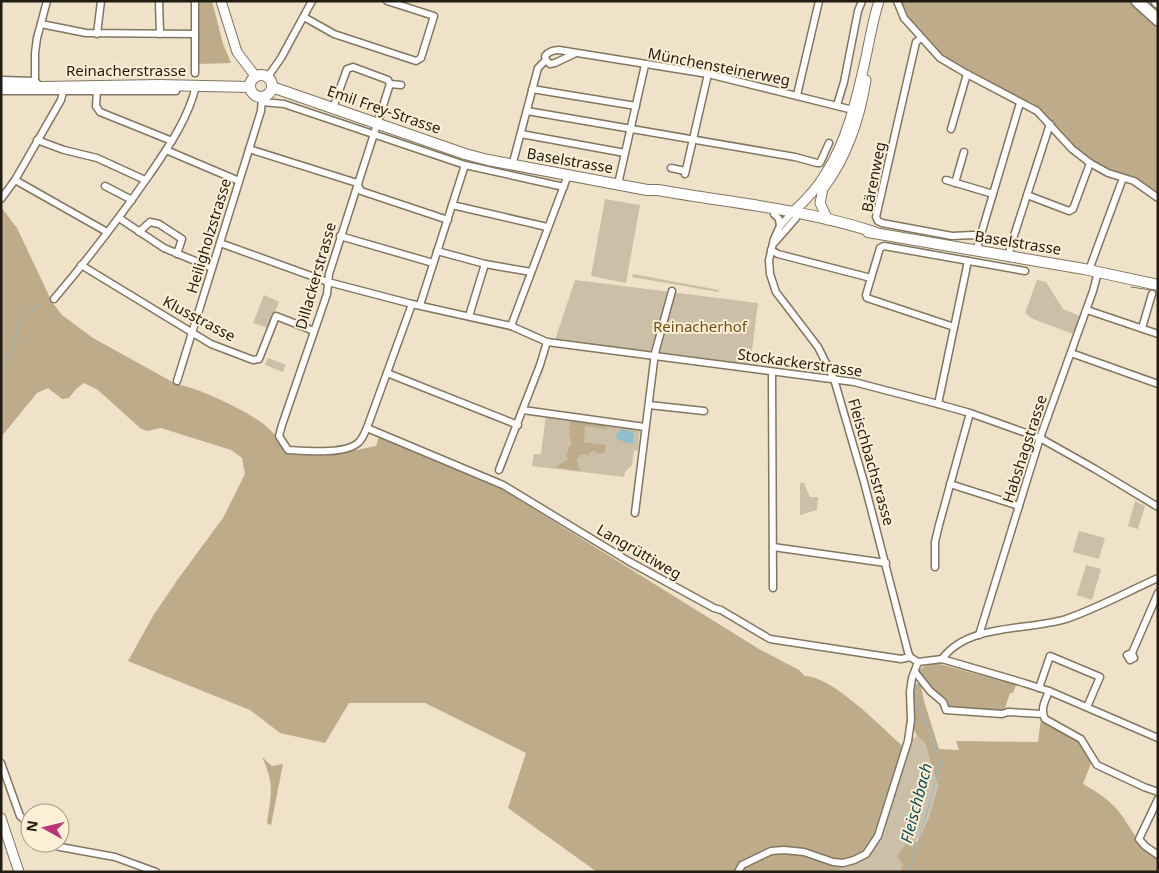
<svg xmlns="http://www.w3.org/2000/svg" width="1159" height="873" font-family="'Noto Sans',sans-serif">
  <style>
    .green { fill: #cbbfa8 }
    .forest { fill: #bdab8a }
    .water { fill: #91becb }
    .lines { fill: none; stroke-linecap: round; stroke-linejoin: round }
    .stream { stroke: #91becb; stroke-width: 1 }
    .street-casing { stroke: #827660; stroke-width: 9 }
    .secondary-casing { stroke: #827660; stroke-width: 11 }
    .primary-casing { stroke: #827660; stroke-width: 12 }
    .highway-casing { stroke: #827660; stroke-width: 14 }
    .street { stroke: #fff; stroke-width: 6 }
    .secondary { stroke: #fff; stroke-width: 9 }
    .primary { stroke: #fff; stroke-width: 10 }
    .highway { stroke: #fff; stroke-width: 11 }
    .tram { stroke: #817868; stroke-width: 1 }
    .labels { text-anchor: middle; stroke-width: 4; stroke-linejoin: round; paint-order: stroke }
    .street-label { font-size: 15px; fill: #211c13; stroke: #fcefd6 }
    .park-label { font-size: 15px; fill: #6c5219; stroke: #fcefd6 }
    .water-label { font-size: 16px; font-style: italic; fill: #074a58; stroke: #fcefd6 }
  </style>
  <rect width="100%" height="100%" fill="#efe2c9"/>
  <g class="green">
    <polygon points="605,199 640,205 626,283 591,276"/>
    <polygon points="633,274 719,290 718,292 632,277"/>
    <polygon points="575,280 758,303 750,367 555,340"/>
    <polygon points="1037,280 1046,282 1063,309 1080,316 1073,334 1033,319 1025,313"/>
    <polygon points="264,295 279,302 268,328 253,323"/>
    <polygon points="268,358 286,365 283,372 265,365"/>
    <polygon points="546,415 640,427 638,450 634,451 632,465 625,472 624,477 532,466 534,454 541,454"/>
    <polygon points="800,483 804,483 810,497 818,497 817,510 800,515"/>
    <polygon points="1135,501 1145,506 1138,529 1128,526"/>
    <polygon points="1079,531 1105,538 1099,559 1073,552"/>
    <polygon points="1086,565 1101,569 1092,600 1077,595"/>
    <polygon points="917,736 925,743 938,786 930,815 900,872 838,872 908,741"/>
  </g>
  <g class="forest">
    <polygon points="198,1 212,1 223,44 231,63 198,64"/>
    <polygon points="897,1 1131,1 1147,14 1145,18 1158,26 1158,198 1144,188 1090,163 1037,111 940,58 904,18"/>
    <path d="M 1,207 L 17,228 L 52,302 L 62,315 L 93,338 L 176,384 C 199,388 251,412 268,428 C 276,435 281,443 286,453 L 342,453 L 376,446 L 379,437 L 492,483 L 759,649 L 799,670 L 805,676 C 834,677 883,729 906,749 C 899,772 882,840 866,854 C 856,863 847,856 838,872 L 597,872 L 508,808 L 526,753 L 425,703 L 349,703 L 325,743 L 280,733 L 250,710 L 128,661 L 153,616 L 178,579 L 223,518 L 245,474 L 242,458 L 231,450 L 161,428 L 147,431 L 140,428 L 98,390 L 84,383 L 76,389 L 69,398 L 62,399 L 48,388 L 37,393 L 1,437 Z"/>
    <polygon points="575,420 602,424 607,426 606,429 585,426 584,441 582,442 606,445 605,452 598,454 595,451 590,452 589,455 581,454 577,460 580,471 555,467 568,460 566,453 569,451 568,448 572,444 569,435 570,430 568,428 570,427 570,422"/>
    <polygon points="933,663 940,664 1016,685 1013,693 1010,693 1004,711 946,708 931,691 918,671 923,667"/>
    <path d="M 920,683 L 924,701 L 939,749 L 959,750 L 956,741 L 1038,742 L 1041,718 L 1048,724 L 1081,742 L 1092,761 L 1083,784 C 1097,792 1110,800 1120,813 C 1132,829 1140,848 1158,859 L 1158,872 L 900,872 L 903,865 L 897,856 L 908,841 L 917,842 L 930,815 L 938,786 L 925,743 L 917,736 L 913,727 L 912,687 Z"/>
    <path d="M 262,757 L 272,766 L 283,764 L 271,825 L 267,823 C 271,794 275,785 262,757 Z"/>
  </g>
  <polygon class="water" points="622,429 634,433 633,442 630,444 617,439 616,434"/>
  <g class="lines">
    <g class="stream">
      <path d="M 1,366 C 5,361 10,355 12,349 C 19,328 17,315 41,305"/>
      <polyline points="909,872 941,764 931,734 925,724 923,714 916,705 918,701 917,684"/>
    </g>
    <g class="street-casing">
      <g id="street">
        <polyline points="159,1 160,34"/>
        <polyline points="897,1 904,18 940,58 967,74 1037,111 1072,149 1090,163 1108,173 1134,181 1158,198"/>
        <polyline points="304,17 334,34 416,61 421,58 434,16 387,1"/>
        <polyline points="41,24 86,33 195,34"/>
        <polyline points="97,34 101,1"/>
        <polyline points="921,38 916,42 876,217 878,221 882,223 952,236 973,235 980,237"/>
        <path d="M 574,54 L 555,63 L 550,64 L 546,60 L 545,56 C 549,51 553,50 559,50 L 708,74 L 857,111"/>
        <polyline points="195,73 195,1"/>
        <polyline points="267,78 281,58 312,1"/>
        <polyline points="1,80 35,81 37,83"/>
        <polyline points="35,81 35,53 37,38 47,1"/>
        <polyline points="390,84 401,85"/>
        <polyline points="532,89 636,106"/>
        <polyline points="1,91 176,91"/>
        <polyline points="97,91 96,106 100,112 172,141"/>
        <polyline points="797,95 819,1"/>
        <polyline points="262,102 284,104 465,165 564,187"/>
        <polyline points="837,105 844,82 858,11 862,1"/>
        <path d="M 333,108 L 347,69 L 353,67 L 388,80 L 390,84 L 329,274 L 327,294 L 282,425 L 279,436 L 288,450 C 305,451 346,455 359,442 C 363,438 366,430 368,425 L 412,304"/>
        <polyline points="527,111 795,157 817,163 820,163 829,143"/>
        <polyline points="951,129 967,74"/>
        <polyline points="521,134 625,153"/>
        <polyline points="37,140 64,150 97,158 145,180"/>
        <polyline points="249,149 357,183 361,191 448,220"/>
        <polyline points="166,150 239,181"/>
        <polyline points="512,166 538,68 546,60"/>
        <polyline points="671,168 685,171"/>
        <polyline points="685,174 708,74"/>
        <polyline points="15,180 107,232"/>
        <polyline points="946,180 993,194"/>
        <polyline points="955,183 964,152"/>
        <polyline points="618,184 645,65"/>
        <polyline points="105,186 132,200"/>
        <polyline points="1027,195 1069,211 1073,209 1090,163"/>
        <polyline points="1,199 15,180 61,100 63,92"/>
        <polyline points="452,205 547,227"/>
        <polyline points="774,214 779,219 780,226"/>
        <polyline points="789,216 780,226 774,239 769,260 770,274 776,292 818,347 834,379 864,482 908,652 910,657 918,662"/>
        <polyline points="119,218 164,248 212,268"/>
        <polyline points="139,232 150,222 159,224 182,239 177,254"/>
        <polyline points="340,236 433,263"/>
        <polyline points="775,242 796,218"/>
        <polyline points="220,243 328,282 412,304 511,326 547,342 854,382 938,404 970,413 1040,438 1095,469 1158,507"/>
        <polyline points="771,250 778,254 871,278 880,248 884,246 1025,271"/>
        <polyline points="437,251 485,264 531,272"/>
        <polyline points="976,251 1020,103"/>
        <polyline points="1009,257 1010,248 1050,124"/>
        <polyline points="81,265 211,344 253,360 259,359 276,316 314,331"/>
        <polyline points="1089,270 1123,178"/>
        <polyline points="871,278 866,295 867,298 954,327"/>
        <path d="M 54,299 C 88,259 120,217 150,174 C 169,146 188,119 196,86"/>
        <polyline points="420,305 465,165"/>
        <polyline points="1087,310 1158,334"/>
        <polyline points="469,316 485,264"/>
        <polyline points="511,326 568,175"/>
        <polyline points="1142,328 1152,294"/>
        <polyline points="1071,353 1158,384"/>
        <polyline points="772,372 773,588"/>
        <polyline points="387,373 518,425"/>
        <polyline points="177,381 261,111 262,97"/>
        <polyline points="938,404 968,261"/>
        <polyline points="649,405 704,411"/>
        <polyline points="523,410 645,427"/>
        <polyline points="367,428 503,485 630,562 714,608 721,610 770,639 901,659 910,657"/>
        <polyline points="499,470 540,365 547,342"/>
        <polyline points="950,484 1019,506"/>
        <polyline points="635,513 655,353 672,291"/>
        <polyline points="773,547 886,563"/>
        <polyline points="935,567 935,542 939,525 970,413"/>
        <polyline points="979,635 1040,438 1093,291 1098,272"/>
        <polyline points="1132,653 1134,658 1130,660 1127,655 1132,653 1158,593"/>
        <path d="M 942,659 C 968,623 1027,631 1066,619 C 1096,609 1129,591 1158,578"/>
        <polyline points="918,662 942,659 1024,683 1049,691 1158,738"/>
        <polyline points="915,672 930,691 943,702 946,710 1002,714 1008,712 1042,714"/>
        <polyline points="1039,688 1050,656 1100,677 1087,707"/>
        <path d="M 1049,691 C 1045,701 1040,709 1045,719 L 1081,739 L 1097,765 L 1144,787 L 1158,792"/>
        <polyline points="1,763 20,816 30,825"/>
        <polyline points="1158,799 1139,839 1145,846 1158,855"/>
        <polyline points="55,843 56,846 60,847 115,857 156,872"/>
        <polyline points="738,872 742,865 771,851 784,850 804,852 833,862 843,863 854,860 866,854 878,836 908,741 911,720 910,692 912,678 918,662"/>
      </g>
    </g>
    <g class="secondary-casing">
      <g id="secondary">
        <polyline points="221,1 237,52 256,77"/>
        <path d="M 825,186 C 847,156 860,117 866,80"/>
        <polyline points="823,189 820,203 828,220"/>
        <path d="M 794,211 C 806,200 818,187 826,173 C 848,139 857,96 866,57 C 870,38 873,19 879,1"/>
        <polyline points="1,818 19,872"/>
      </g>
    </g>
    <g class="primary-casing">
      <g id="primary">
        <circle cx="261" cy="86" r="11"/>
        <polyline points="1,86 42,87 159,85 250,87"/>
        <path d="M 272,87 L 465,154 L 488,160 L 647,190 L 658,190 C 731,203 804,209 874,232"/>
        <polyline points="868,232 1084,269 1158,285"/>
      </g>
    </g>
    <g class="highway-casing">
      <g id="highway">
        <polyline points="1137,1 1158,20"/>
        <polyline points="1157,1 1158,2"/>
      </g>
    </g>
    <use href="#street" class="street"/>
    <use href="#secondary" class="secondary"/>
    <use href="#primary" class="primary"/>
    <use href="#highway" class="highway"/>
    <polyline class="tram" points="1131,287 1158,291"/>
  </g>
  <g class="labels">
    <g class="street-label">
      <text transform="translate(719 67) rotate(11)" y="5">Münchensteinerweg</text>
      <text x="126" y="76">Reinacherstrasse</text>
      <text transform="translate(384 110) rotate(19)" y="5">Emil Frey-Strasse</text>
      <text transform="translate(570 161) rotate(10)" y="5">Baselstrasse</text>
      <text transform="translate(874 177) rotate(-79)" y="5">Bärenweg</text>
      <text transform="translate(209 236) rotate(-73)" y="5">Heiligholzstrasse</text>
      <text transform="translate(1018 243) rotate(9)" y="5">Baselstrasse</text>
      <text transform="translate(316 276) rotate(-74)" y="5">Dillackerstrasse</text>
      <text transform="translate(199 319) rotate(28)" y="5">Klusstrasse</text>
      <text transform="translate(800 363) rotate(8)" y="5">Stockackerstrasse</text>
      <text transform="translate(1025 449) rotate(-72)" y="5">Habshagstrasse</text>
      <text transform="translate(871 462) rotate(74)" y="5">Fleischbachstrasse</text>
      <text transform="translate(639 552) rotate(30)" y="5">Langrüttiweg</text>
    </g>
    <g class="park-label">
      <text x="700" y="332">Reinacherhof</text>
    </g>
    <g class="water-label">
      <text transform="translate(916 803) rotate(-75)" y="6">Fleischbach</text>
    </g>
  </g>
  <rect width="1159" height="873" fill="none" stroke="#211c13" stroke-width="5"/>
  <g transform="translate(45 828) rotate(278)"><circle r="24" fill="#fcefd6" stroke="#a49b88"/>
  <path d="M0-4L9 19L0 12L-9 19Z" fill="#ba3579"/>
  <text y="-8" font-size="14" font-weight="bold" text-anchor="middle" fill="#211c13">N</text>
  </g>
</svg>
